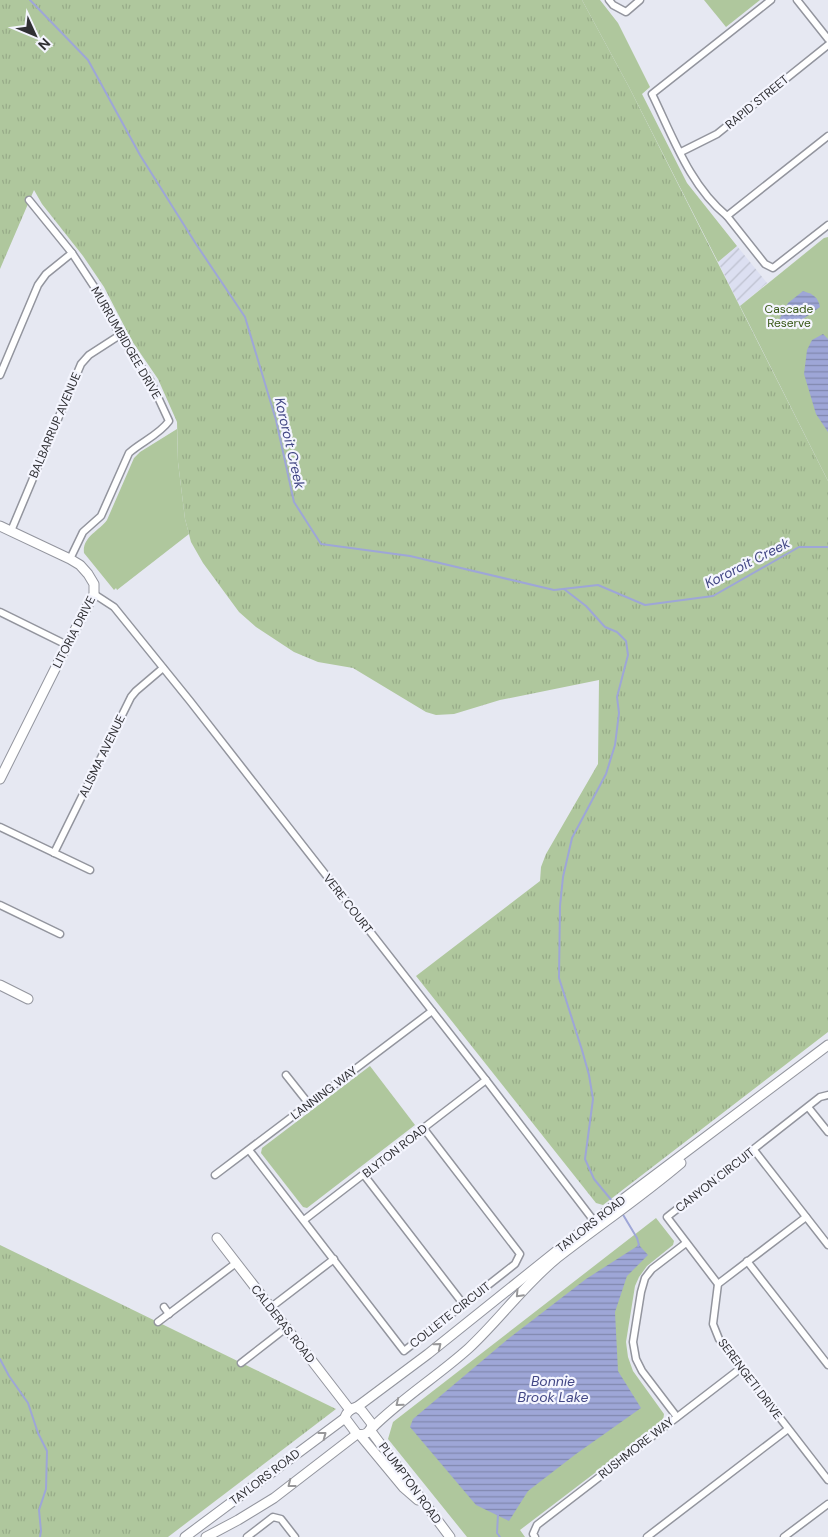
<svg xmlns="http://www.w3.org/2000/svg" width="828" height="1537" font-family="'DM Sans',sans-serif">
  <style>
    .industrial { fill: url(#industrial-furrows) }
    .grass { fill: url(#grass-tufts) }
    .park { fill: #afc79d }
    .water { fill: url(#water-rules) }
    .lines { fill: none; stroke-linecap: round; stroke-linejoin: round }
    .stream { stroke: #9ea6d7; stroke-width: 2 }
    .street-casing { stroke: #93959e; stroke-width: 9 }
    .secondary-casing { stroke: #93959e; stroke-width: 11 }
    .street { stroke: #fff; stroke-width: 6 }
    .secondary { stroke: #fff; stroke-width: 9 }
    .oneway { stroke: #98989a }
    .labels { text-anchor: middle; stroke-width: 4.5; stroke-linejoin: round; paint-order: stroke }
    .street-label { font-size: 12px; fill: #303034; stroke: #f4f5fe }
    .park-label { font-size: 12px; fill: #385816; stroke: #f4f5fe }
    .water-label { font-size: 14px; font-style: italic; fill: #424785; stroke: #f4f5fe }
  </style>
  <defs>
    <pattern id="industrial-furrows" width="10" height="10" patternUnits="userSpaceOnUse" patternTransform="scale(1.25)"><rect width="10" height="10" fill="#dcdff1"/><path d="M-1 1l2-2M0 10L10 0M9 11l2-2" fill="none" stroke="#bdc0cf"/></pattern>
    <pattern id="grass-tufts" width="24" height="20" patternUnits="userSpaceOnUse" patternTransform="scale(1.25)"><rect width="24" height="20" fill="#afc79d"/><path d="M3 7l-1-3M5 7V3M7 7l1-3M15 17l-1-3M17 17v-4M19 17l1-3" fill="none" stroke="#97ab88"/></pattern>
    <pattern id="water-rules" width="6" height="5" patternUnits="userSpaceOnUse" patternTransform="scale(1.25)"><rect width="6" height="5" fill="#9ea6d7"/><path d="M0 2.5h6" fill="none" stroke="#8188af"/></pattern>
  </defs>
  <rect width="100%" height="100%" fill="#e6e8f2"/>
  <polygon class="industrial" points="737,246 767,283 740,306 718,262"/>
  <g class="grass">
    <polygon points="0,0 582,0 629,87 828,481 828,1032 603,1205 596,1203 416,976 540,881 541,867 546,854 598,764 599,680 500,700 454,714 436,715 426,712 353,668 318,662 294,652 256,627 239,612 203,563 191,542 185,519 178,462 177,422 158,379 132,341 104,287 83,256 42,204 34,190 0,269"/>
    <polygon points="0,1245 336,1409 168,1537 0,1537"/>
  </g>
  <g class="park">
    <polygon points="582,0 600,0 618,23 650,87 642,94 687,183 737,246 718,262 629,87"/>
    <polygon points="704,0 760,0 726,27"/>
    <polygon points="828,237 828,481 740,306 824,238"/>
    <path d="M 177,429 L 178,462 L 185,519 L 189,534 L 117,590 L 116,588 L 114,590 L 84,553 C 82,537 99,531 107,520 L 134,458 L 140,452 Z"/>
    <polygon points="370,1066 415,1125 307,1208 303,1207 261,1153 262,1148"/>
    <polygon points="656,1218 674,1241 673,1245 647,1266 639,1277 635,1286 626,1342 628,1357 633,1371 664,1414 663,1421 520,1530 525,1537 467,1537 388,1439 393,1422"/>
  </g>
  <g class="water">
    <path d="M 803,291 C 813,294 818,297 820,307 L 796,324 L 786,328 L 778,322 L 788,303 Z"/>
    <polygon points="823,334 828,339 828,432 816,414 804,374 807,350 812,340"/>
    <polygon points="639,1245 648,1255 627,1276 615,1312 618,1371 641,1408 576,1454 528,1491 509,1521 476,1505 410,1427 413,1419 508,1339 586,1279"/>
  </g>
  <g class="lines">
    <g class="stream">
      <polyline points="30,0 88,60 140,155 196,244 245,317 276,420 294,502 321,544 410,556 554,590 598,585 645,605 713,596 799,547 828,547"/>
      <polyline points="564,589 586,606 605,627 617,632 626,641 628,655 617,697 619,713 615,745 606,774 572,838 563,877 560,906 559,978 582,1050 589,1075 593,1099 585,1159 594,1179 613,1202"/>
      <polyline points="622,1213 637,1238 639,1245 638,1246"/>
      <polyline points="0,1359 9,1376 28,1403 38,1433 47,1451 46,1489 39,1510 41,1531 40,1537"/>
      <polyline points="498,1515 497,1533 500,1537"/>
    </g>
    <g class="street-casing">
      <g id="street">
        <polyline points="609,0 613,5 626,12 640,0"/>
        <path d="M 771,0 L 652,94 C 673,137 690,186 727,216 L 828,136"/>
        <polyline points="797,0 828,39"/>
        <polyline points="681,152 717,134 828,45"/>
        <path d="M 29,200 L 72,253 L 95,288 L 120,335 L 150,380 L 169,421 C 159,435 141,442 129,453 L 101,516 L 83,532 L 70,559"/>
        <polyline points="727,216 765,264 773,268 828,225"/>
        <polyline points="0,375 38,285 46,274 72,253"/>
        <polyline points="11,531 81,364 89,355 120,335"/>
        <polyline points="94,594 114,607 190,701 486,1080 594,1221"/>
        <polyline points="0,612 67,645"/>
        <polyline points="0,827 90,870"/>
        <polyline points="54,853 131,697 136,691 163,668"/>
        <polyline points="0,905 60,934"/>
        <polyline points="286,1075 309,1104"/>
        <polyline points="808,1107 828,1132"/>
        <polyline points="249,1150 404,1351 515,1264 520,1254 424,1129"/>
        <polyline points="754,1150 828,1245"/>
        <polyline points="215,1175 432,1011"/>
        <polyline points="364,1175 464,1305"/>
        <polyline points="806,1217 718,1284 713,1324 719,1339 828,1480"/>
        <polyline points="304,1220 486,1080"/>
        <polyline points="747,1261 828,1365"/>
        <polyline points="718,1284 667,1217 820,1097 828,1095"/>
        <polyline points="164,1307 169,1314"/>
        <polyline points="270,1308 334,1259"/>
        <polyline points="158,1322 236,1263"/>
        <polyline points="241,1363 286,1328"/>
        <polyline points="677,1417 642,1371 636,1359 633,1342 641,1292 645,1278 652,1269 686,1243"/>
        <polyline points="247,1537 273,1517 281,1519 295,1537"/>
        <polyline points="535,1537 533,1534 537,1525 741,1368"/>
        <polyline points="647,1537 788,1429"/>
        <polyline points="784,1537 828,1504"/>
      </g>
    </g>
    <g class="secondary-casing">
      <g id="secondary">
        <polyline points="0,526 70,559 80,565 88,574 94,584 94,594 67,645 0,779"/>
        <polyline points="0,985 28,999"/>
        <polyline points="217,1238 350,1410"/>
        <polyline points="357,1407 428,1354 594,1221 828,1045"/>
        <path d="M 357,1407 L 362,1411 L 372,1424 C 371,1432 365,1436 357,1434 L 345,1418 C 346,1412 352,1408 357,1407 Z"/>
        <path d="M 372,1428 C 402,1398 438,1376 469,1348 C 500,1319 524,1285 557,1258 C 598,1226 641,1197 681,1163"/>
        <polyline points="370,1430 450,1537"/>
        <polyline points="360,1435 403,1487 418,1500"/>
        <polyline points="185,1537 345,1418"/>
        <polyline points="206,1537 238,1520 274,1498 357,1434"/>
      </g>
    </g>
    <use href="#street" class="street"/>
    <use href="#secondary" class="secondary"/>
  </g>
  <defs><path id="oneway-chevron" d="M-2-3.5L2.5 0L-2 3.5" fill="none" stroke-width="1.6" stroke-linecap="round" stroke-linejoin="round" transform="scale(1.25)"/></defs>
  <g class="oneway">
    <use href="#oneway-chevron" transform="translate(519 1294) rotate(133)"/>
    <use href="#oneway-chevron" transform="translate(438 1346) rotate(-39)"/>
    <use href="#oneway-chevron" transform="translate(399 1403) rotate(141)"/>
    <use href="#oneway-chevron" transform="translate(323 1435) rotate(-37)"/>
    <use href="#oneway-chevron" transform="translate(291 1484) rotate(142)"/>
  </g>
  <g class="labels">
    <g class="street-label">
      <text transform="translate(757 102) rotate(-39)" y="4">RAPID STREET</text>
      <text transform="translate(126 343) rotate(60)" y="4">MURRUMBIDGEE DRIVE</text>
      <text transform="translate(55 425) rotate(-67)" y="4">BALBARRUP AVENUE</text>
      <text transform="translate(74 632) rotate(-63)" y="4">LITORIA DRIVE</text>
      <text transform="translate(102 756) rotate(-64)" y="4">ALISMA AVENUE</text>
      <text transform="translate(348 904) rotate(52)" y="4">VERE COURT</text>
      <text transform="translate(324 1093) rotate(-37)" y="4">LANNING WAY</text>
      <text transform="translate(395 1151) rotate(-38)" y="4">BLYTON ROAD</text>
      <text transform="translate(715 1180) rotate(-38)" y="4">CANYON CIRCUIT</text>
      <text transform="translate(591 1224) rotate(-38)" y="4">TAYLORS ROAD</text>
      <text transform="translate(450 1315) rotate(-38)" y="4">COLLETE CIRCUIT</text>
      <text transform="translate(283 1324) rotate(52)" y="4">CALDERAS ROAD</text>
      <text transform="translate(750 1379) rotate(53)" y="4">SERENGETI DRIVE</text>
      <text transform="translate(636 1448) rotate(-38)" y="4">RUSHMORE WAY</text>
      <text transform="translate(265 1477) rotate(-37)" y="4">TAYLORS ROAD</text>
      <text transform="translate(410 1483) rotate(54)" y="4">PLUMPTON ROAD</text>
    </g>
    <g class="park-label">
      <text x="789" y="313">Cascade<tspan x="789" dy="14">Reserve</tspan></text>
    </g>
    <g class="water-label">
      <text transform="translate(290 443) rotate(77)" y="5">Kororoit Creek</text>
      <text transform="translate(747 563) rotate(-27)" y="5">Kororoit Creek</text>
      <text x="553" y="1386">Bonnie<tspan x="553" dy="16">Brook Lake</tspan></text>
    </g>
  </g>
  <g transform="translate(35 35) rotate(134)" stroke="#f4f5fe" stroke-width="4" paint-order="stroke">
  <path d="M0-4L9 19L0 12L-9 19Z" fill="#303034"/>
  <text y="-8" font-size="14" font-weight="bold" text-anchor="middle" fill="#303034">N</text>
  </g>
</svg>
